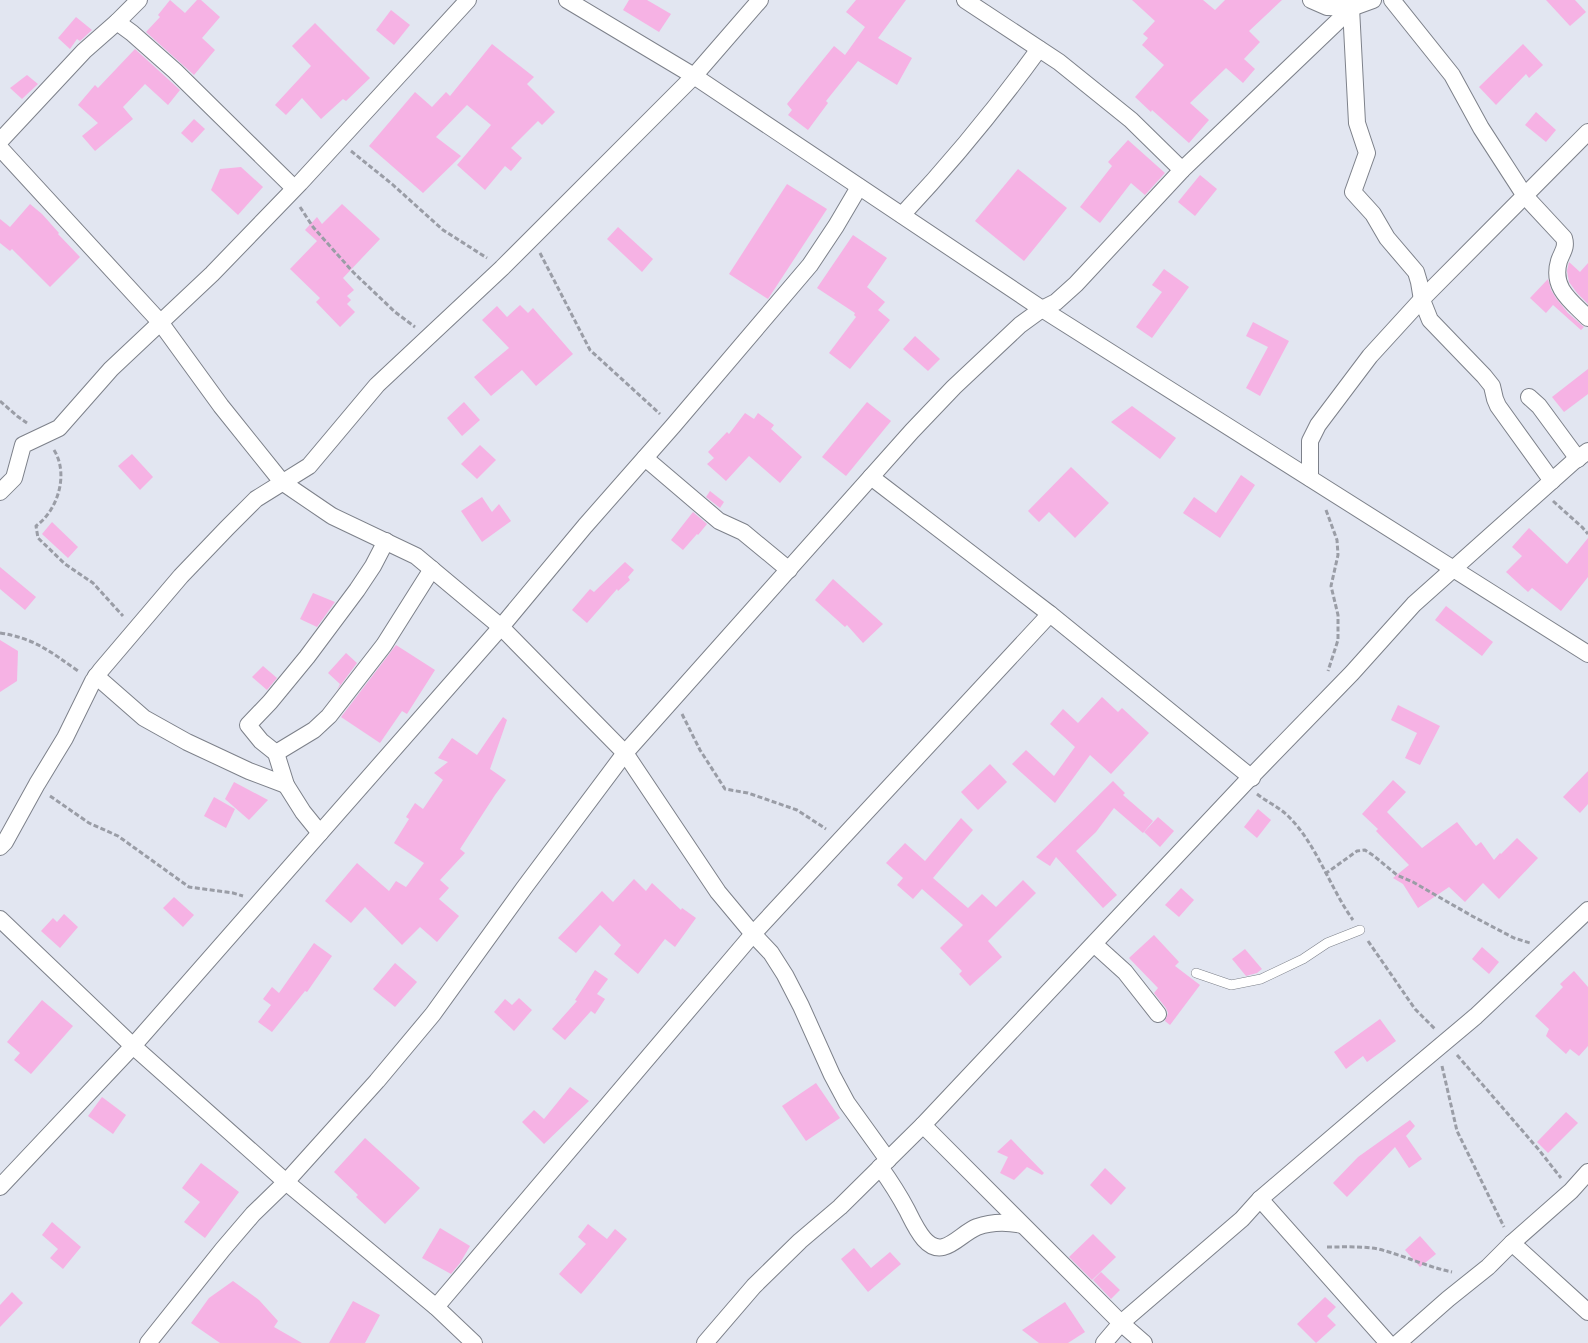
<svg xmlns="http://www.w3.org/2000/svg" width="1588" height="1343" font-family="'DejaVu Sans',sans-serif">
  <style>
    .building { fill: #f6b2e4 }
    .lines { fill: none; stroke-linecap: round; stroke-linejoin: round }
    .lane-casing { stroke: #7d818a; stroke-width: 10 }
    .street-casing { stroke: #7d818a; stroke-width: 18 }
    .path { stroke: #9a9da6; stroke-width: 3; stroke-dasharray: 5 2.5; stroke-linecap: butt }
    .lane { stroke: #fff; stroke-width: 9 }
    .street { stroke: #fff; stroke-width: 16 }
  </style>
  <rect width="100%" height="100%" fill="#e2e6f1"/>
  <g class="building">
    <polygon points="170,0 185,13 197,0 201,0 220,17 202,38 215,50 194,75 146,32 160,17 158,15"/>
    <polygon points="629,0 647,0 671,14 659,32 623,10"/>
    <polygon points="856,0 906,0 878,38 912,58 897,85 858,61 826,101 828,103 808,130 788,115 792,110 787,104 834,46 845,55 865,27 846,12"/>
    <polygon points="1132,0 1203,0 1215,10 1225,0 1282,0 1249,31 1260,42 1244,59 1255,69 1243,83 1226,68 1190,103 1209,120 1189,143 1152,110 1151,112 1135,97 1164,65 1142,45 1148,38 1143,34 1155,21"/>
    <polygon points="1546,0 1575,0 1586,12 1570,26"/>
    <polygon points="391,10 410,25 394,45 376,30"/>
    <polygon points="76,17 92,30 80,41 77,39 70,49 58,38"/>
    <polygon points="315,23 370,78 346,101 343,99 321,119 302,98 286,115 275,105 311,66 292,46"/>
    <polygon points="492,44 534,77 527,84 555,112 542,125 538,121 511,148 522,158 511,171 505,166 485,190 457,165 491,125 467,105 436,137 461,156 423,193 369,146 415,92 432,107 446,92 450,96"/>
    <polygon points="1523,44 1543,65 1529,78 1526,74 1496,105 1479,87"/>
    <polygon points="135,49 180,90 168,105 145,84 123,107 133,119 95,151 82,136 98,123 78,105 95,85 98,88"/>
    <polygon points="27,75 38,84 22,99 10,88"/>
    <polygon points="1536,112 1556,130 1546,142 1525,125"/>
    <polygon points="194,119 205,129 192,143 181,133"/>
    <polygon points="1128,140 1165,173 1145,195 1131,183 1100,223 1080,207 1112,166 1108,162"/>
    <polygon points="241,167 263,187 238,215 211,190 220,169"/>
    <polygon points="1018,169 1067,208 1024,261 975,221"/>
    <polygon points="1200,175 1217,189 1195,216 1178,202"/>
    <polygon points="787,184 827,209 768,299 729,274"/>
    <polygon points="30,204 42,214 59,233 58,234 80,257 50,287 12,249 10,251 0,243 0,219 10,227"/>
    <polygon points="342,204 380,239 343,278 354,290 347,296 351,300 347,304 355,312 340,327 316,302 320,298 290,269 317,241 305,230 317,217 322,224"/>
    <polygon points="618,227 653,259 642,272 607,239"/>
    <polygon points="853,235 887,258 867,287 885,302 878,310 890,320 850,369 829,353 856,317 854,315 855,313 817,288"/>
    <polygon points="1569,262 1580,272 1588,263 1588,304 1577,293 1569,282 1567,271"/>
    <polygon points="1164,269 1189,287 1152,338 1136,327 1162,292 1152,285"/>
    <polygon points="1548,279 1551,290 1556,298 1568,313 1584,327 1581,330 1553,305 1546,313 1530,298"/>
    <polygon points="520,305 528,313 533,308 573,354 536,386 522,370 491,396 474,377 509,348 482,320 497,306 507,317"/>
    <polygon points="1253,322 1289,341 1260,396 1246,388 1268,347 1246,336"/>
    <polygon points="915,336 940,359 928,371 903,349"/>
    <polygon points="1588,369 1588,394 1564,412 1552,397"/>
    <polygon points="464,402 480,420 462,436 447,418"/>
    <polygon points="867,402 891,421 846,476 822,457"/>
    <polygon points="1132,406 1176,438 1160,459 1111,422"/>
    <polygon points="745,413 754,419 758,413 774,425 771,429 802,457 780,483 749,456 726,481 707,464 714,458 708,452 727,432 729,434"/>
    <polygon points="480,445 496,460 477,479 461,464"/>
    <polygon points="132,454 153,477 140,490 118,466"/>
    <polygon points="1071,467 1109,503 1075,538 1049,512 1039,522 1028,511"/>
    <polygon points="1241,475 1255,485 1220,538 1183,513 1194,497 1216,513"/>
    <polygon points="710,491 724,502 720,508 706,497"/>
    <polygon points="482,497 492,512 499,504 511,521 482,542 461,511"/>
    <polygon points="693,512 707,524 698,535 697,534 683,550 671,540"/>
    <polygon points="52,522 78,547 68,558 42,534"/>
    <polygon points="1529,528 1567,564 1588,538 1588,577 1561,611 1532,588 1528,592 1506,572 1522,556 1512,547"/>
    <polygon points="625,562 634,570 628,577 630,580 618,591 617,589 587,623 572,610 590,589 594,592"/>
    <polygon points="0,567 36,597 25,610 0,589"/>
    <polygon points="833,579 883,624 863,643 847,625 845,627 815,600"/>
    <polygon points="313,593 335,602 317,627 300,619"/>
    <polygon points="1446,606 1493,642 1482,656 1435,620"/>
    <polygon points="0,640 18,651 17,681 0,692"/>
    <polygon points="396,645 435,670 407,714 402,711 380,743 341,717"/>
    <polygon points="346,653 357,663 337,690 340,684 328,673"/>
    <polygon points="263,666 277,678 267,690 252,677"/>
    <polygon points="1102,697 1118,712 1122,708 1149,733 1111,774 1090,755 1055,803 1012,764 1026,750 1054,776 1075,747 1050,724 1063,709 1078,723"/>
    <polygon points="1398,705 1440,726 1420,765 1405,758 1417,733 1391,720"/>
    <polygon points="503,717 507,720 490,769 506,780 495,795 460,849 465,853 440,880 449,888 439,899 459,916 437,942 420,927 402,945 365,907 351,923 325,901 357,863 389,891 396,881 406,887 424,863 394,843 409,819 406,817 415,803 423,809 443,780 434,773 448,762 438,758 452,738 477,755"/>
    <polygon points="990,764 1007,782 978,810 961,792"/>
    <polygon points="1588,771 1588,804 1580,813 1563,797"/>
    <polygon points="1393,780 1406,792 1387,812 1422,848 1457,822 1476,846 1481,842 1494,860 1500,853 1501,854 1517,838 1538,858 1499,899 1483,883 1465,902 1449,887 1418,908 1403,884 1393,878 1409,865 1376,831 1378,829 1362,814"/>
    <polygon points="1113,781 1125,793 1123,795 1153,821 1143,833 1114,808 1096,832 1076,851 1117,895 1103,908 1056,857 1050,866 1036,857"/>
    <polygon points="234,782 268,800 249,820 225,799"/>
    <polygon points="214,797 235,809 226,828 204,816"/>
    <polygon points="1258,809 1271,820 1257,838 1244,827"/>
    <polygon points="1158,817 1174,831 1160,847 1144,832"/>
    <polygon points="961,818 973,830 933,878 968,908 982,894 996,907 1023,880 1036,893 988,941 1002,957 970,986 959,974 962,971 940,948 963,925 922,889 913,899 897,885 903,878 886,863 905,843 925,861"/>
    <polygon points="634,879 646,891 652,883 681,910 682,908 696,918 675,947 665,939 638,974 614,954 621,945 600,925 576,953 558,938 602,891 613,902"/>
    <polygon points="1181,888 1194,900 1179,917 1165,905"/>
    <polygon points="174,897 194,915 183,927 163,908"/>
    <polygon points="64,914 78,927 60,948 41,931 53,918 57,922"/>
    <polygon points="1154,935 1179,962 1175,966 1200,985 1170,1025 1165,1021 1168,1013 1166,1008 1154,993 1158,988 1129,958"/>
    <polygon points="314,943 332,956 307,992 305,991 272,1032 258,1022 271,1005 263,999 272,987 279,993"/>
    <polygon points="1482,947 1499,962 1489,974 1472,959"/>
    <polygon points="1245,949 1262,969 1257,973 1246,976 1232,959"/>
    <polygon points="395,963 417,982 395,1007 373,989"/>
    <polygon points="595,970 608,979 597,994 605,999 595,1014 591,1011 565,1040 552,1029 577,1001 575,1000"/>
    <polygon points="1574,971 1588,987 1588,1046 1579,1056 1570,1049 1566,1054 1546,1036 1549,1029 1535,1016 1563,987 1560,984"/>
    <polygon points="519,998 532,1010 514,1031 494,1012 505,999 512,1005"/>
    <polygon points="42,1000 73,1026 31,1074 14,1060 20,1053 7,1042"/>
    <polygon points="1380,1019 1396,1041 1367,1062 1363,1056 1346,1069 1334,1052"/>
    <polygon points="816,1083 840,1118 806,1141 782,1106"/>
    <polygon points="570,1087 589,1101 544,1144 522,1122 534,1110 544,1119"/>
    <polygon points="102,1097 126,1115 113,1134 88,1116"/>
    <polygon points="1566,1112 1578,1123 1548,1153 1537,1142"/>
    <polygon points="1410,1120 1415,1126 1406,1136 1422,1159 1409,1168 1395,1147 1347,1197 1333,1183 1358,1157"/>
    <polygon points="365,1138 420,1188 385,1224 356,1197 358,1195 334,1172"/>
    <polygon points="1011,1139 1044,1173 1042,1175 1027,1167 1014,1180 1000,1173 1008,1157 997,1152"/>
    <polygon points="201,1163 239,1192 205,1238 184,1222 200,1202 182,1188"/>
    <polygon points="1105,1168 1126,1188 1111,1205 1090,1185"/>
    <polygon points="52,1222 81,1247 63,1269 50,1258 58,1249 42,1235"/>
    <polygon points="588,1224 607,1239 615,1229 627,1239 581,1294 559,1274 586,1244 578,1237"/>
    <polygon points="440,1228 470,1246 460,1263 451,1274 422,1258"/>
    <polygon points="1093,1234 1116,1257 1092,1280 1069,1257"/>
    <polygon points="1420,1236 1436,1254 1420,1267 1405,1250"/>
    <polygon points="854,1248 871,1268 890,1252 901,1264 868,1292 841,1259"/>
    <polygon points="1101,1272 1120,1290 1111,1299 1093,1280"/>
    <polygon points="233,1281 259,1300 278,1321 274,1327 302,1343 220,1343 191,1323 209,1298"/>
    <polygon points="12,1292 23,1303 0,1327 0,1305"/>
    <polygon points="1325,1297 1336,1307 1327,1316 1336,1325 1316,1343 1297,1324"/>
    <polygon points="353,1301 380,1315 365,1343 329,1343"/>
    <polygon points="1065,1302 1085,1332 1068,1343 1039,1343 1022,1330"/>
  </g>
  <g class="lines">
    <g class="lane-casing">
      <polyline id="lane" points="1196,973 1231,985 1261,979 1303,959 1327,943 1360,930"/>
    </g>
    <g class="street-casing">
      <g id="street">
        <polyline points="567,0 694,76 1042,309 1588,654"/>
        <polyline points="965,0 1059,62 1131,120 1182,170"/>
        <polyline points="1311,0 1327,7 1351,8 1373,0"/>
        <path d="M 1392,0 L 1452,75 L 1481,128 L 1525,196 L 1564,238 C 1567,248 1562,252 1559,261 C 1551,288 1571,301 1588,318"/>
        <polyline points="1351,8 1357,123 1367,153 1353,192 1373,214 1387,238 1416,272 1419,282 1422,300 1430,320 1484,376 1492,386 1495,399 1498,406 1552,481"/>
        <polyline points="117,22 132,33 175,71 294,188"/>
        <polyline points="0,141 84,51 117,22 139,0"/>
        <polyline points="0,148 160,322 221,406 282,482 332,516 416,556 501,627 625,753 718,892 753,934 771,953 785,975 801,1006 832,1075 847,1103 888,1160"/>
        <path d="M 902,215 C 951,163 997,107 1039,49"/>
        <polyline points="1529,397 1539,406 1578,459"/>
        <polyline points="645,458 719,521 743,532 789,570"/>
        <polyline points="871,477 1050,614 1252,778"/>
        <polyline points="1310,478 1310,441 1318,425 1370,356 1423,298 1588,132"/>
        <polyline points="0,492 14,478 23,445 59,428 111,369 212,274 300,183 468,0"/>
        <polyline points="96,676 144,718 187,742 249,771 286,785"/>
        <polyline points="276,753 314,730 329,716 384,645 432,569"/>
        <polyline points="320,833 303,812 286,785 276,753 261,741 248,725 270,702 307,657 357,590 373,566 386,541"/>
        <polyline points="0,847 5,842 37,784 65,738 93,681 101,670 181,576 227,528 256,499 309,466 377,385 502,268 694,76 760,0"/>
        <polyline points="0,919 133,1046 286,1182 436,1307 474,1343"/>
        <polyline points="1094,944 1125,972 1158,1014"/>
        <polyline points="923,1125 1121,1323 1144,1343"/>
        <path d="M 880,1167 C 890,1181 899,1195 907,1210 C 912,1220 917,1231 924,1239 C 943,1261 959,1234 977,1227 C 991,1222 1008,1222 1022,1225"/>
        <polyline points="0,1187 133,1046 501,627 585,526 673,426 810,265 836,226 859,187"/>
        <polyline points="1260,1199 1388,1343"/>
        <polyline points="1512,1243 1588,1312"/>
        <polyline points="436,1307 753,934 1050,614"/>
        <polyline points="148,1343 223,1249 253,1214 286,1182 377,1081 433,1014 524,888 625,753 912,431 954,387 1020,325 1042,309 1056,302 1076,284 1182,170 1360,0"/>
        <polyline points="705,1343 754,1286 800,1241 840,1207 923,1125 1245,783 1352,673 1414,604 1573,462 1588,451"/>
        <polyline points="1104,1343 1121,1323 1242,1219 1260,1199 1376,1100 1476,1016 1588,910"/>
        <polyline points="1398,1343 1448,1299 1488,1267 1512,1243 1571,1191 1588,1172"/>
      </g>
    </g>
    <g class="path">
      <polyline points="351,151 392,184 443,230 487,258"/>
      <polyline points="300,207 313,227 353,272 395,312 415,327"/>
      <polyline points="540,253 590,350 660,414"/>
      <polyline points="0,401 17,416 27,423"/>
      <path d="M 54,450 C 69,474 58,510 36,526 L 38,538 L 65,564 L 93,583 L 123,616"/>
      <polyline points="1553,501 1582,527 1588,534"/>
      <polyline points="1326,510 1337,540 1338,555 1331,586 1338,615 1338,640 1328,671"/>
      <path d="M 0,633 C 34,638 51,652 78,671"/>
      <polyline points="682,714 700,750 725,789 748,793 797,810 826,829"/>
      <path d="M 1257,794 C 1267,802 1279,807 1288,816 C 1316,843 1330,888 1353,920"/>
      <polyline points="50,796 89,823 118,836 189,887 233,893 243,896"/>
      <polyline points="1325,874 1357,851 1365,850 1374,856 1397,875 1413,882 1472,916 1514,938 1530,943"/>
      <polyline points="1368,941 1415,1009 1435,1029"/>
      <polyline points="1457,1055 1539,1150 1561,1178"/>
      <polyline points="1442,1066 1457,1131 1504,1227"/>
      <path d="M 1327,1247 C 1344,1247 1362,1246 1378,1249 C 1403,1255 1427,1267 1452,1272"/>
    </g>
    <use href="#lane" class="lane"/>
    <use href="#street" class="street"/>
  </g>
</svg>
